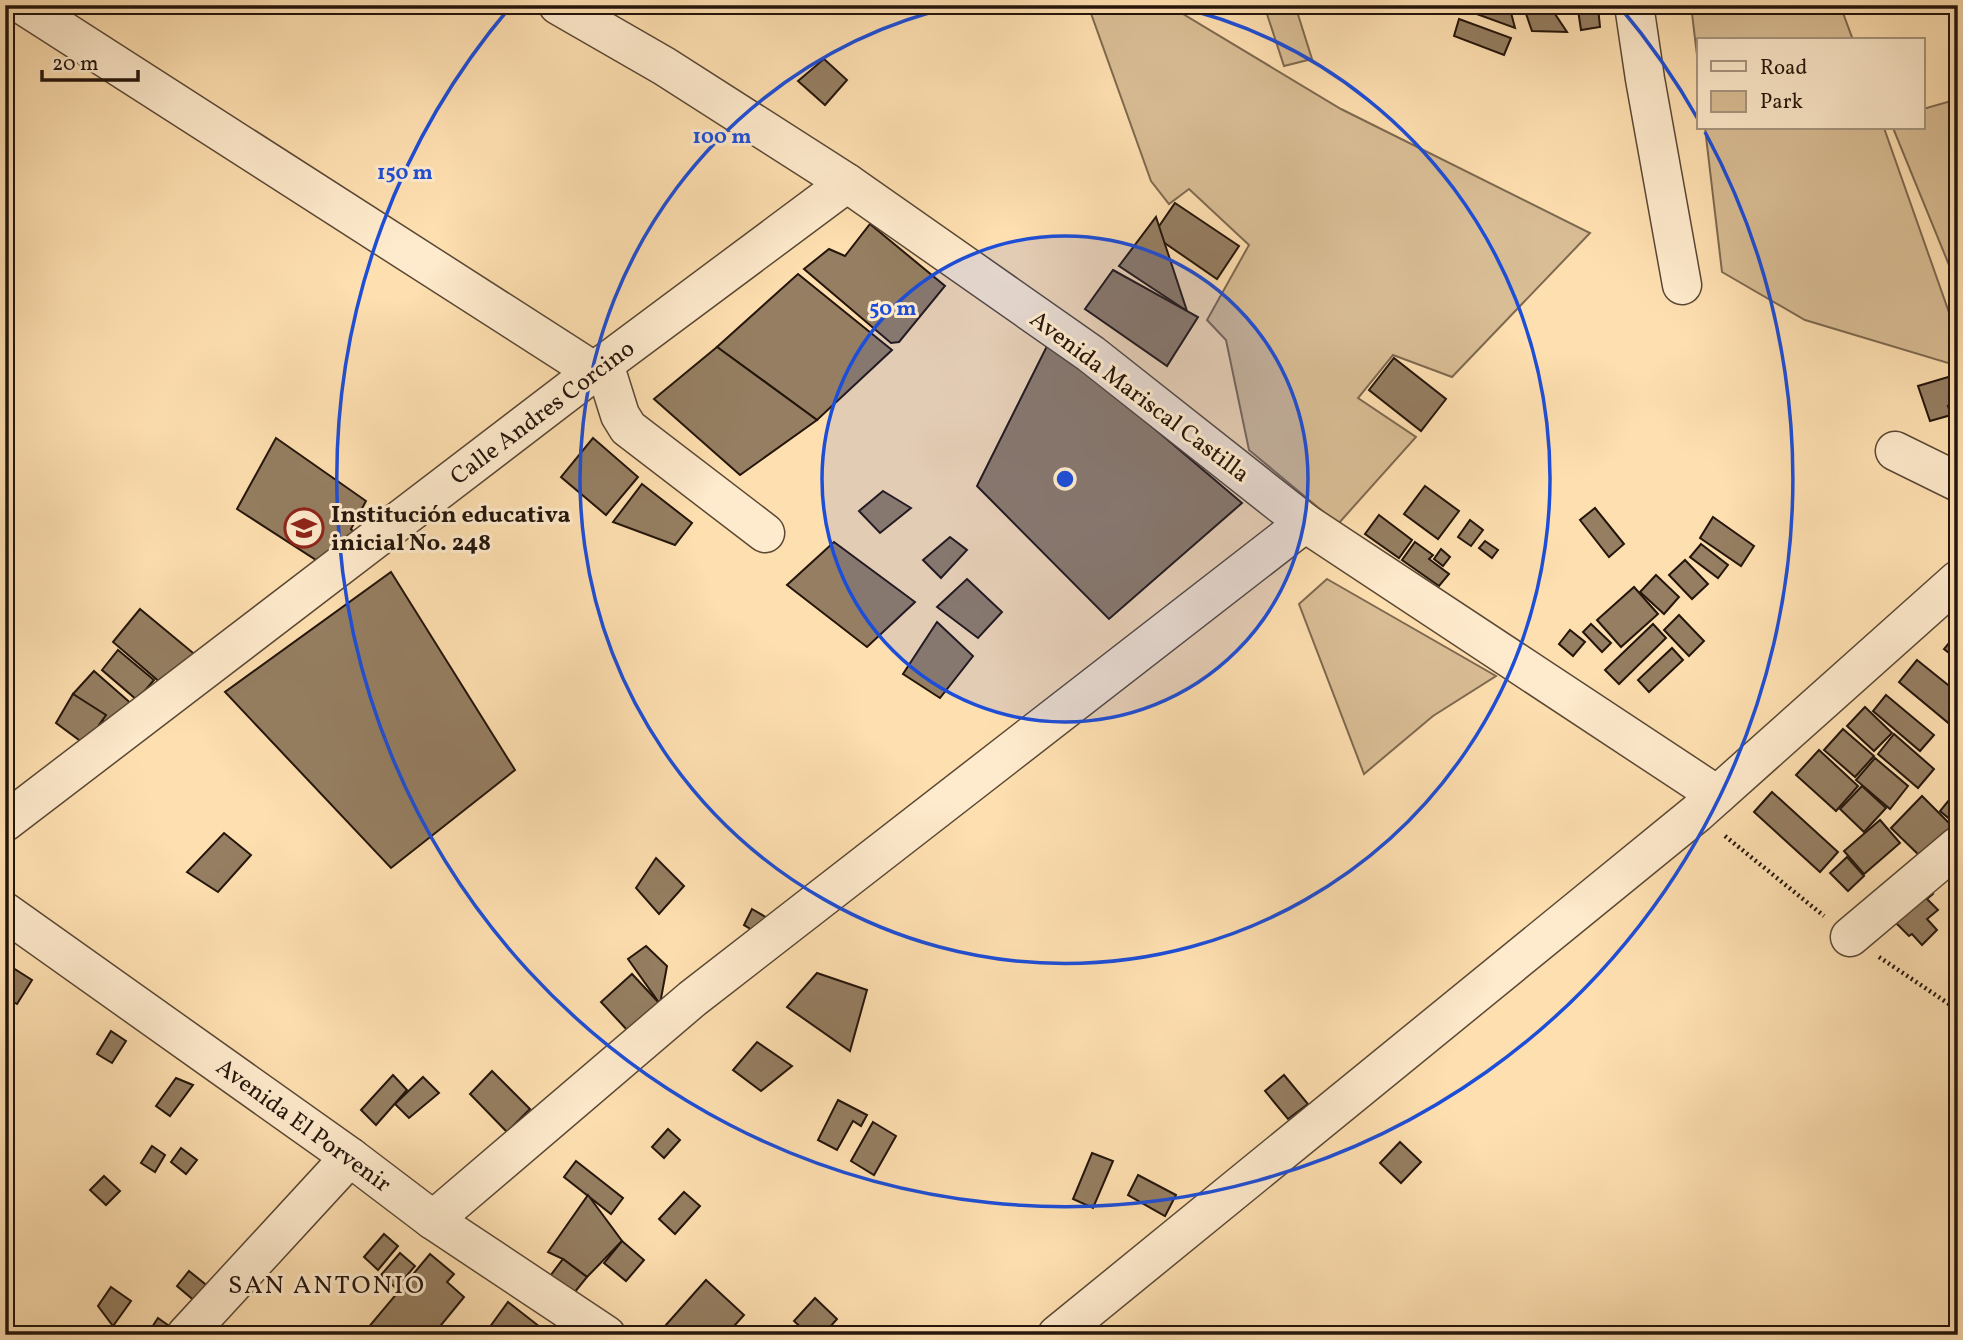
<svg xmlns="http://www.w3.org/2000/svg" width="1963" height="1340" font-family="Vollkorn,serif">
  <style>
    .green { fill: #d9bd94; stroke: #7e6950; stroke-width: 2 }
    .building { fill: #957e61; stroke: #24150b; stroke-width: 2 }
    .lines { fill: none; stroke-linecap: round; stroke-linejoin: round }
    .minor-casing { stroke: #5a4834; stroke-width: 41 }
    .path { stroke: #24150b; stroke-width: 4.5; stroke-dasharray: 2 3.5; stroke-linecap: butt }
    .minor { stroke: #feeacc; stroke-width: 38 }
    .ring { fill: none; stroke: #1d4ed8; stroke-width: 3.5 }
    .labels { text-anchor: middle; stroke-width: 6; stroke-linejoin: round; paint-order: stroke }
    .street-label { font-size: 24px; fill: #24150b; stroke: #feeacc }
    .poi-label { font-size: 24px; font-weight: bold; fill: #24150b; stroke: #feeacc; text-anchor: start }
    .neighbourhood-label { font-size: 26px; letter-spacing: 2px; fill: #24150b; stroke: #feeacc }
    .centre { fill: #1d4ed8; stroke: #feeacc; stroke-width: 3.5 }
    .ring-label { font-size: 21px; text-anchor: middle; font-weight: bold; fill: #1d4ed8; stroke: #feeacc; stroke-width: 6; stroke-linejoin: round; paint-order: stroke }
  </style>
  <rect width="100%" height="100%" fill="#fedfb0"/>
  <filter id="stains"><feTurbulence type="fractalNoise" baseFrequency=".00286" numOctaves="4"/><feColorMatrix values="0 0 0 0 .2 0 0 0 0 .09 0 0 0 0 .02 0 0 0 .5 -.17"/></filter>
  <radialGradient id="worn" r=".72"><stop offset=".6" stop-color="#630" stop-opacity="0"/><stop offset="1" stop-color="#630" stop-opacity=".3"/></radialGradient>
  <g class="green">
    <polygon points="1088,5 1168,5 1341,109 1590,233 1452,377 1393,355 1358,398 1416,437 1338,524 1249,450 1226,340 1207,320 1249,245 1189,189 1169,204 1151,181"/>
    <polygon points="1264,5 1295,5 1312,59 1284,66"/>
    <polygon points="1691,5 1840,5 1853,40 1699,40 1699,72"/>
    <polygon points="1958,99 1958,287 1893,128 1923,128 1923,109"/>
    <polygon points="1705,128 1884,128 1958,338 1958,366 1805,320 1722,272"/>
    <polygon points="1327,579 1496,676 1433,716 1364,774 1299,604"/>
  </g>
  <g class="building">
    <polygon points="597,5 627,5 612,14"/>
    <polygon points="1452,5 1509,5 1515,28"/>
    <polygon points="1523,5 1566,5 1566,7 1553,11 1567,32 1532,31"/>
    <polygon points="1598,7 1600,27 1581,30 1578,10"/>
    <polygon points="1459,19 1511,38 1504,55 1454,36"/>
    <polygon points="824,59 847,80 825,105 798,81"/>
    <polygon points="1175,203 1239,246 1217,279 1153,235"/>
    <polygon points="1156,217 1187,311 1119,266"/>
    <polygon points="870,224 945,286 899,342 891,343 804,269 829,249 845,256"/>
    <polygon points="1113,270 1198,317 1167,366 1085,309"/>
    <polygon points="798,274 892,350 817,420 717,347"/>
    <polygon points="1050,340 1242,503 1109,619 977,486"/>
    <polygon points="717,347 817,420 740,475 654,399"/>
    <polygon points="1394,358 1446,399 1421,431 1369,390"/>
    <polygon points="1955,375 1958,382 1958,403 1948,406 1951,415 1930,421 1918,386"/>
    <polygon points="276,438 366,501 351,529 365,545 330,569 237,509"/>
    <polygon points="593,438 638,477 606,515 561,477"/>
    <polygon points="642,484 692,523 675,545 613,522"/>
    <polygon points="1425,486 1459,511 1438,539 1404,514"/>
    <polygon points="883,491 911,508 880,533 859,511"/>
    <polygon points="1595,508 1624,544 1609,557 1580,520"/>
    <polygon points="1379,515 1412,540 1399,558 1365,534"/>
    <polygon points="1713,517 1754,546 1741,566 1700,538"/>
    <polygon points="1470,520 1483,530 1471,546 1458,537"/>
    <polygon points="950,537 967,550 941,578 923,560"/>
    <polygon points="1485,541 1498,550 1492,558 1479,548"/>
    <polygon points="834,542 915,602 867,647 787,585"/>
    <polygon points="1415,542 1433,555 1429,559 1449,574 1439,586 1402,560"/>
    <polygon points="1701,544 1728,565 1718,578 1690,557"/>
    <polygon points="1441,549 1450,557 1443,566 1434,559"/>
    <polygon points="1685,560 1708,584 1692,599 1669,575"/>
    <polygon points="391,572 515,770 391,868 225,692"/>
    <polygon points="1656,575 1679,597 1664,614 1640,592"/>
    <polygon points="967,579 1002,612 978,638 937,607"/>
    <polygon points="1634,587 1658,614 1621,647 1597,620"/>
    <polygon points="140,609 198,657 169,690 113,642"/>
    <polygon points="1679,615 1704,641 1689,656 1664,630"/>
    <polygon points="937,622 973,656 940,698 903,674"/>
    <polygon points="1591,624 1611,643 1602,652 1583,632"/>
    <polygon points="1653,624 1666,638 1619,684 1605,670"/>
    <polygon points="1570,630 1585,642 1573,656 1559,644"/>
    <polygon points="1958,632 1958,660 1944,649"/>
    <polygon points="1672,648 1683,660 1649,692 1638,680"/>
    <polygon points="118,650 154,680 137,700 102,670"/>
    <polygon points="1917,660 1958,693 1958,731 1899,682"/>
    <polygon points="94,671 134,706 113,730 73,694"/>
    <polygon points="73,694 106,715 99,725 106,734 94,751 56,723"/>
    <polygon points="1886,695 1934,735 1920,751 1873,711"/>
    <polygon points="1865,707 1892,733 1874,751 1847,726"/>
    <polygon points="1843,729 1874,756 1855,777 1824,750"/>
    <polygon points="1894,734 1934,769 1918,788 1878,754"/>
    <polygon points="1819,750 1858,786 1836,811 1796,775"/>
    <polygon points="1875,758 1908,786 1890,809 1856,780"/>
    <polygon points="1862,786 1886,808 1864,832 1840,809"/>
    <polygon points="1958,789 1958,826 1940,811"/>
    <polygon points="1772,792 1838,852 1820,872 1754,812"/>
    <polygon points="1922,796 1952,826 1922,858 1891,828"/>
    <polygon points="1880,820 1900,843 1864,874 1844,851"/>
    <polygon points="224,833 251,855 218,892 187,872"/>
    <polygon points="1847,857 1864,876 1848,891 1830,873"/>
    <polygon points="656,858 684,886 659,914 636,888"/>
    <polygon points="1925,885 1933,894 1927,899 1938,910 1927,919 1937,930 1922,945 1912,934 1909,936 1891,918"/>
    <polygon points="752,909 776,923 767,939 744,925"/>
    <polygon points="646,946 667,966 660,1004 628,959"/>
    <polygon points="10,966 32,980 17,1004 5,997 5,974"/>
    <polygon points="817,973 867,990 850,1051 787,1007"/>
    <polygon points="632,974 660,1004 629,1032 601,1002"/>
    <polygon points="111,1031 126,1041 112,1063 97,1054"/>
    <polygon points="757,1042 792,1066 761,1091 733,1070"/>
    <polygon points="492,1071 530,1109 507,1132 470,1094"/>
    <polygon points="393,1075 407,1090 376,1125 361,1110"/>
    <polygon points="1284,1075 1308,1104 1288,1119 1265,1091"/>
    <polygon points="423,1077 439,1093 409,1118 395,1104"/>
    <polygon points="176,1078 193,1085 170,1116 156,1106"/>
    <polygon points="838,1100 867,1115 861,1126 853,1121 837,1150 818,1140"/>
    <polygon points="873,1122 896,1136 874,1175 851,1161"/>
    <polygon points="668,1129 680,1140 664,1158 652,1147"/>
    <polygon points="1400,1142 1421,1162 1401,1183 1380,1163"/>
    <polygon points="152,1146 165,1155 155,1172 141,1163"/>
    <polygon points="181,1148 197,1160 186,1174 171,1162"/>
    <polygon points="1092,1153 1113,1161 1093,1208 1073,1199"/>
    <polygon points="576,1161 623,1198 611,1214 564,1177"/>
    <polygon points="1138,1175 1176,1195 1165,1216 1128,1195"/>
    <polygon points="104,1176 120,1191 106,1205 90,1190"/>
    <polygon points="684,1192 700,1206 675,1234 659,1219"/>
    <polygon points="588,1195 622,1241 587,1277 563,1259 548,1252"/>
    <polygon points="384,1234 398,1246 378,1270 364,1257"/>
    <polygon points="622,1241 644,1260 626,1281 604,1263"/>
    <polygon points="400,1253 415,1266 396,1288 381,1275"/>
    <polygon points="430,1254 454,1274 447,1282 464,1297 433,1335 362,1335"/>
    <polygon points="563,1259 587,1277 570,1298 547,1280"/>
    <polygon points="189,1271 215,1292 203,1308 177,1286"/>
    <polygon points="706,1280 744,1315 726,1335 657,1335"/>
    <polygon points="111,1287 131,1301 113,1326 98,1306"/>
    <polygon points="815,1298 837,1319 823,1335 809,1335 794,1321"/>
    <polygon points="508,1302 549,1334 548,1335 484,1335"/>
    <polygon points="158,1318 175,1330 172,1335 147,1335"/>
  </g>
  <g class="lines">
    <g class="minor-casing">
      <g id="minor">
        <polyline points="23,5 595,372"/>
        <polyline points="558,5 664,66 847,183 1091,354 1305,523 1717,795"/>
        <polyline points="1634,5 1645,79 1682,285"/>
        <polyline points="604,364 620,415 628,428 765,533"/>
        <polyline points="1895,451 1958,482"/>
        <polyline points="5,822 604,364 847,183"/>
        <polyline points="5,912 350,1157 433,1220 606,1335"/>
        <polyline points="1850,937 1958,846"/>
        <polyline points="433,1220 692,999 1305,523"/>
        <polyline points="186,1335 350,1157"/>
        <polyline points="1057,1335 1697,813 1958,580"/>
      </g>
    </g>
    <g class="path">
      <polyline points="1725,836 1824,916"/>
      <polyline points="1879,957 1958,1010"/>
    </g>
    <use href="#minor" class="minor"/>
  </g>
  <circle cx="1065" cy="479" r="243" fill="#1d4ed8" fill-opacity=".12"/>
  <g class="ring">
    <circle cx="1065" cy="479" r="243"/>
    <path d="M1170 5A485 485 0 1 1 960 5"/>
    <path d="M1619 6A728 728 0 0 1 1699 121M1705 132A728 728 0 1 1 511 6"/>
  </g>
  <defs>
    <g id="school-ring" transform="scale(2.0125)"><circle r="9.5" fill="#feeacc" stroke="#8f2418" stroke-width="1.5"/><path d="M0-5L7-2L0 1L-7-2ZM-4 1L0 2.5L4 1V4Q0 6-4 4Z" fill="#8f2418"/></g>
  </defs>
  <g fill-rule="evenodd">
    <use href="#school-ring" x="304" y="528"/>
  </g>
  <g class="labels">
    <g class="street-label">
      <text transform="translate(1140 396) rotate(37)" y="8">Avenida Mariscal Castilla</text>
      <text transform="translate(542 412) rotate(-37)" y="8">Calle Andres Corcino</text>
      <text transform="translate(304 1125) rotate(36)" y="8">Avenida El Porvenir</text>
    </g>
    <g class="poi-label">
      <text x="331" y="522">Institución educativa<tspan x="331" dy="28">inicial No. 248</tspan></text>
    </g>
    <g class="neighbourhood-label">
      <text x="327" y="1293">SAN ANTONIO</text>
    </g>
  </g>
  <circle cx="1065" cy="479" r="10" class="centre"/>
  <g class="ring-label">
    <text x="722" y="143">100 m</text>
    <text x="405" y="179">150 m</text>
    <text x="893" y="315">50 m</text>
  </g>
  <rect width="1963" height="1340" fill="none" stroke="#fedfb0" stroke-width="28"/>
  <rect x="7" y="7" width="1949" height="1326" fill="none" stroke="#24150b" stroke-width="3.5"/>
  <rect x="14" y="14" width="1935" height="1312" fill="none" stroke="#24150b" stroke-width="2"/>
  <rect x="1697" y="38" width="228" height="91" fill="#feeacc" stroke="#a7957f" stroke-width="2"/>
  <rect x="1711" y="61" width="35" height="10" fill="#feeacc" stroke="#a7957f" stroke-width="2"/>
  <text x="1760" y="74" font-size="21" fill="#24150b">Road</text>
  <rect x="1711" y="91" width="35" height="21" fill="#d9bd94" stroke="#a7957f" stroke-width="2"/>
  <text x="1760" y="108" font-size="21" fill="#24150b">Park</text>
  <path d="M42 70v10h96v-10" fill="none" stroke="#24150b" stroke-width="3.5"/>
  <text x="52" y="70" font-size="21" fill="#24150b" stroke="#feeacc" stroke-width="5" paint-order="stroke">20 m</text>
  <rect width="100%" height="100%" filter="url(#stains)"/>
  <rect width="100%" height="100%" fill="url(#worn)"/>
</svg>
